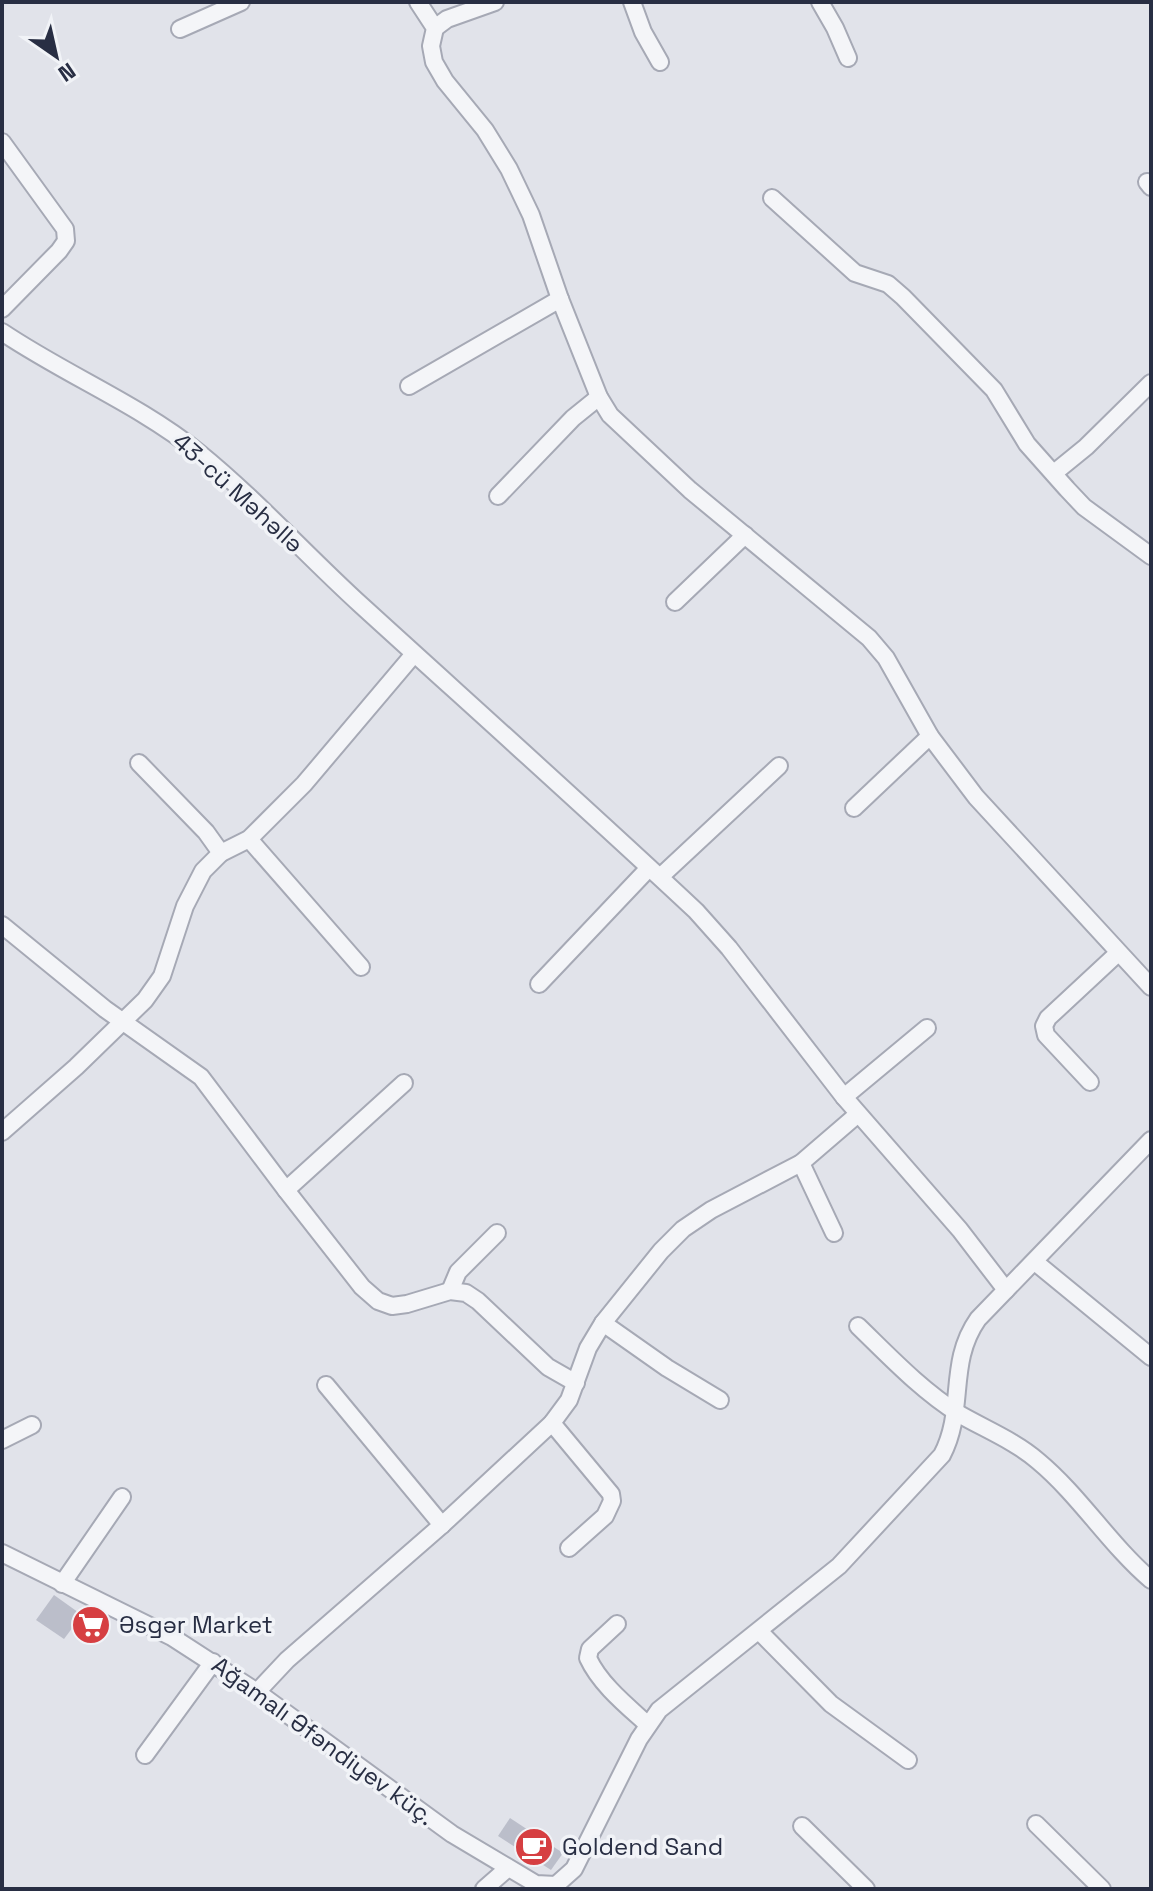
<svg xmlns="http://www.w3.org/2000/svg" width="1153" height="1891" font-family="'Space Grotesk',sans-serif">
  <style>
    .building { fill: #bbbeca }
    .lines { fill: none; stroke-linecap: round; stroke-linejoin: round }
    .street-casing { stroke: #a6a9b5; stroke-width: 20 }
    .street { stroke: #f4f5f8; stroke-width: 16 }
    .labels { text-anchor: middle; stroke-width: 7; stroke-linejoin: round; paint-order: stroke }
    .street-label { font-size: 24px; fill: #282e43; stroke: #f1f3f7 }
    .poi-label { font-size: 24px; fill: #282e43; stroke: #f1f3f7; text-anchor: start }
  </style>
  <rect width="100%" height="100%" fill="#e1e3ea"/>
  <g class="building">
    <polygon points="54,1595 82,1615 64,1639 36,1620"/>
    <polygon points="510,1818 563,1853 551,1870 498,1836"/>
  </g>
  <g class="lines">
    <g class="street-casing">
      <g id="street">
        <polyline points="418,2 435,28 431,46 434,62 445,81 485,130 509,169 531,215 560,299 599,397 610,415 690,490 869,638 886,658 930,736 976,797 1151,987"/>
        <polyline points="632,2 643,32 660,62"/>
        <polyline points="820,2 835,28 848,58"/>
        <polyline points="435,28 447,19 495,2"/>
        <polyline points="180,29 241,2"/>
        <polyline points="2,142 65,229 66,241 59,251 2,309"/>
        <polyline points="1147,182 1151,187"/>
        <polyline points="772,198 855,273 888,284 903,297 994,390 1027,444 1067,489 1084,507 1151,556"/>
        <path d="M 2,332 C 66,375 138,404 198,452 C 256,499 306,555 361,605 C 473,707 586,808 696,911 L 729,948 L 844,1097 L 960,1230 L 1006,1290"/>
        <polyline points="409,386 560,299"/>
        <polyline points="1054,473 1086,447 1151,383"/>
        <polyline points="498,496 573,418 599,397"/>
        <polyline points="675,602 745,535"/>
        <polyline points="139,763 206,832 221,853"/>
        <polyline points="854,808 930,736"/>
        <polyline points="249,839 361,967"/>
        <polyline points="660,877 779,766"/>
        <polyline points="2,925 105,1009 201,1077 286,1190 362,1287 378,1301 392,1306 407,1304 450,1291 466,1293 478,1301 548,1367 576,1383"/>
        <polyline points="539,984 649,868"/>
        <polyline points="1090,1082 1046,1035 1044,1026 1048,1018 1118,953"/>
        <polyline points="844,1097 927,1028"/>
        <polyline points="2,1132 76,1067 145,1000 162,976 185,906 203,871 221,853 249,839 304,784 414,654"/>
        <polyline points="801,1163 834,1233"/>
        <polyline points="286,1190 404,1083"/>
        <polyline points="1035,1262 1151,1357"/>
        <polyline points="450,1291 458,1272 497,1233"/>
        <polyline points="603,1323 667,1368 720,1400"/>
        <path d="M 858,1326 C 890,1357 921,1390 959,1414 C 985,1429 1015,1441 1038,1461 C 1080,1496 1109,1544 1151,1580"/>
        <polyline points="326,1385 442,1525"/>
        <polyline points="552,1423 611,1494 612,1501 605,1516 569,1548"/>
        <polyline points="2,1440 32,1425"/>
        <polyline points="2,1553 172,1637 257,1692 452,1834 536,1884 556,1885"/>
        <polyline points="62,1584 122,1497"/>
        <path d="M 617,1624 L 590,1649 L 588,1658 C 600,1684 626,1705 647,1724"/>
        <polyline points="759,1631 831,1704 908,1760"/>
        <polyline points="257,1692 287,1660 442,1525 552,1423 569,1400 588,1348 603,1323 661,1251 683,1229 711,1210 801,1163 858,1114"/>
        <polyline points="145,1755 213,1662"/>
        <polyline points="1036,1824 1102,1889"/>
        <polyline points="802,1826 866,1889"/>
        <path d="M 556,1885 L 574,1869 L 639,1739 L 659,1710 L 839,1566 L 942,1455 C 966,1409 947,1363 978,1319 L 1151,1140"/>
        <polyline points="484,1889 508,1868"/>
      </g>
    </g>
    <use href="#street" class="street"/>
  </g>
  <defs>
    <g id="supermarket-disc" transform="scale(2)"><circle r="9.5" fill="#d63f42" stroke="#f1f3f7"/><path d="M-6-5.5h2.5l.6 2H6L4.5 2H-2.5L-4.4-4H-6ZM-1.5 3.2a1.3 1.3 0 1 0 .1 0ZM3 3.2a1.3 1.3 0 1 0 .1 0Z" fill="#fff"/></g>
    <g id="cafe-disc" transform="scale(2)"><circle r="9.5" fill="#d63f42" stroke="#f1f3f7"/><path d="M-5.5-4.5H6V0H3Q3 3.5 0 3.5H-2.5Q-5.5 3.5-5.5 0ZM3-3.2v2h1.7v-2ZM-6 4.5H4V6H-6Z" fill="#fff"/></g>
  </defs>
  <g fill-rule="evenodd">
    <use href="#supermarket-disc" x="91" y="1625"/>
    <use href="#cafe-disc" x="534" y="1847"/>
  </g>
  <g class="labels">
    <g class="street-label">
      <text transform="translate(238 493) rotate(42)" y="8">43-cü Məhəllə</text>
      <text transform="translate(323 1741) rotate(36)" y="8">Ağamalı Əfəndiyev küç.</text>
    </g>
    <g class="poi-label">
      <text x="119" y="1633">Əsgər Market</text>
      <text x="562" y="1855">Goldend Sand</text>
    </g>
  </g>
  <rect width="1153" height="1891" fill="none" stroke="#282e43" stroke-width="8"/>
  <g transform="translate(56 56) rotate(146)" stroke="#f1f3f7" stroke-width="6" paint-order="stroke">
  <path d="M0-6L14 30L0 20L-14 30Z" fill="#282e43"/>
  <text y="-12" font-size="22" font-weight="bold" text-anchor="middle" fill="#282e43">N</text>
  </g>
</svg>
